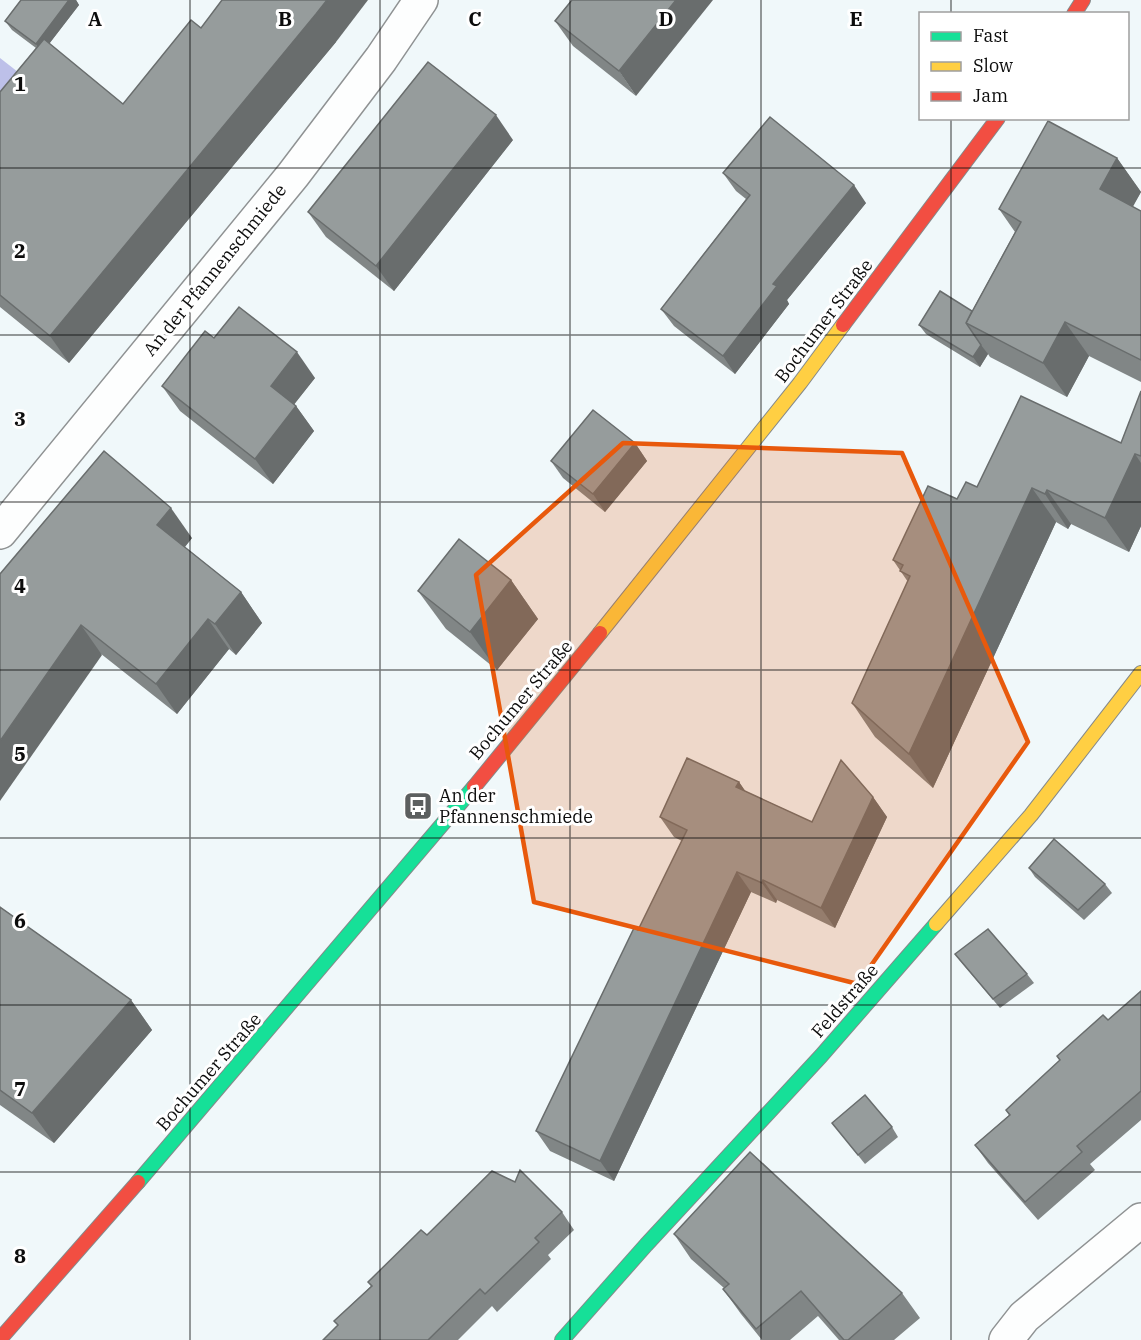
<svg xmlns="http://www.w3.org/2000/svg" width="1141" height="1340" font-family="'IBM Plex Serif',serif">
  <style>
    .forest { fill: #bdc0e9 }
    .lines { fill: none; stroke-linecap: round; stroke-linejoin: round }
    .street-casing { stroke: #8f9293; stroke-width: 36 }
    .fast-casing { stroke: #85898a; stroke-width: 16 }
    .slow-casing { stroke: #85898a; stroke-width: 16 }
    .jam-casing { stroke: #85898a; stroke-width: 16 }
    .street { stroke: #fdfefe; stroke-width: 33 }
    .fast { stroke: #16e098; stroke-width: 14 }
    .slow { stroke: #ffcf43; stroke-width: 14 }
    .jam { stroke: #f24e42; stroke-width: 14 }
    .wall { fill: #818686 }
    .shaded-wall { fill: #696d6d }
    .building { fill: #969c9c; stroke: #696d6d; stroke-width: 1.5 }
    .marked { fill: #e8590c; fill-opacity: 0.2; stroke: #e8590c; stroke-width: 4.5; stroke-linejoin: round }
    .grid { fill: none; stroke: #0c0c0c; stroke-width: 1.5; stroke-opacity: 0.55 }
    .labels { text-anchor: middle; stroke-width: 6; stroke-linejoin: round; paint-order: stroke }
    .street-label { font-size: 18px; fill: #0c0c0c; stroke: #fff }
    .poi-label { font-size: 18px; fill: #0c0c0c; stroke: #fff; text-anchor: start }
    .grid-label { font-size: 20px; text-anchor: middle; font-weight: bold; fill: #0c0c0c; stroke: #fff; stroke-width: 6; stroke-linejoin: round; paint-order: stroke }
  </style>
  <rect width="100%" height="100%" fill="#f0f8fa"/>
  <polygon class="forest" points="0,58 18,72 0,95"/>
  <g class="lines">
    <g class="street-casing">
      <g id="street">
        <polyline points="0,532 293,175 381,59 421,0"/>
        <polyline points="1006,1340 1024,1317 1141,1220"/>
      </g>
    </g>
    <g class="fast-casing">
      <g id="fast">
        <polyline points="138,1182 474,787"/>
        <polyline points="562,1340 646,1245 821,1056 936,924"/>
      </g>
    </g>
    <g class="slow-casing">
      <g id="slow">
        <polyline points="600,633 800,383 843,325"/>
        <polyline points="936,924 1031,815 1141,673"/>
      </g>
    </g>
    <g class="jam-casing">
      <g id="jam">
        <polyline points="1074,14 1083,0"/>
        <polyline points="843,325 998,118"/>
        <polyline points="474,787 600,633"/>
        <polyline points="0,1339 138,1182"/>
      </g>
    </g>
    <use href="#street" class="street"/>
    <use href="#fast" class="fast"/>
    <use href="#slow" class="slow"/>
    <use href="#jam" class="jam"/>
  </g>
  <g class="wall">
    <polygon points="21,0 76,0 79,5 49,44 123,104 201,28 336,42 69,363 0,307 0,92 36,48 12,30 5,21"/>
    <polygon points="572,0 636,96 573,46 555,21"/>
    <polygon points="513,140 394,291 326,237 308,212"/>
    <polygon points="1117,158 1141,192 1132,207 1141,211 1141,382 1089,356 1067,397 990,357 988,354 980,367 926,334 919,325 972,311 1015,232 999,209"/>
    <polygon points="723,173 866,203 787,300 789,304 735,374 674,326 661,309 746,199 736,191"/>
    <polygon points="214,338 315,378 294,404 296,406 314,431 273,484 180,411 162,386"/>
    <polygon points="1141,391 1141,526 1129,552 1071,524 1068,529 1056,522 933,788 875,737 852,703 908,582 893,560 957,499 977,487 1121,443"/>
    <polygon points="635,443 647,461 605,512 563,478 551,461"/>
    <polygon points="192,538 185,547 241,592 262,623 236,655 229,649 177,714 0,574"/>
    <polygon points="511,580 538,619 497,670 446,629 418,591"/>
    <polygon points="739,782 745,791 812,822 873,797 887,817 835,928 777,900 776,903 751,892 614,1181 550,1151 536,1131 638,930 682,841 674,837 660,817"/>
    <polygon points="1029,868 1105,884 1112,893 1084,920 1035,877"/>
    <polygon points="0,907 131,1000 152,1030 54,1143 0,1105"/>
    <polygon points="955,954 1027,974 1034,983 1000,1008 962,963"/>
    <polygon points="1141,991 1141,1120 1090,1164 1095,1170 1038,1220 988,1163 975,1145 1009,1115 1006,1110 1060,1061 1057,1056 1108,1020"/>
    <polygon points="832,1123 892,1127 898,1137 865,1164"/>
    <polygon points="562,1212 574,1230 548,1255 551,1259 497,1312 492,1306 458,1340 323,1340 338,1325 334,1321 371,1286 368,1282 427,1235"/>
    <polygon points="674,1234 902,1293 920,1318 894,1340 839,1340 818,1316 790,1340 762,1340 741,1314 723,1289 724,1288 691,1259"/>
  </g>
  <g class="shaded-wall">
    <polygon points="69,0 76,0 79,5 42,53 36,44"/>
    <polygon points="327,0 368,0 336,42 69,363 50,336"/>
    <polygon points="676,0 713,0 636,96 619,71"/>
    <polygon points="496,115 513,140 394,291 376,266"/>
    <polygon points="1117,158 1141,192 1124,223 1100,189"/>
    <polygon points="854,185 866,203 787,300 789,304 735,374 723,356 773,284"/>
    <polygon points="1065,322 1089,356 1067,397 1043,363"/>
    <polygon points="981,345 988,354 980,367 973,357"/>
    <polygon points="297,352 315,378 289,411 271,386"/>
    <polygon points="296,406 314,431 273,484 255,459"/>
    <polygon points="635,443 647,461 605,512 593,494"/>
    <polygon points="1135,454 1141,463 1141,526 1129,552 1105,518"/>
    <polygon points="1032,488 1056,522 933,788 909,754"/>
    <polygon points="1047,490 1071,524 1068,529 1045,494"/>
    <polygon points="171,508 192,538 178,555 157,525"/>
    <polygon points="511,580 538,619 497,670 470,632"/>
    <polygon points="241,592 262,623 236,655 215,624"/>
    <polygon points="208,619 229,649 177,714 156,684"/>
    <polygon points="81,625 102,655 0,801 0,741"/>
    <polygon points="739,782 753,802 736,787"/>
    <polygon points="873,797 887,817 835,928 821,908"/>
    <polygon points="737,872 751,892 614,1181 600,1161"/>
    <polygon points="763,880 777,900 776,903 762,883"/>
    <polygon points="131,1000 152,1030 54,1143 32,1113"/>
  </g>
  <g class="building">
    <polygon points="21,0 69,0 36,44 5,21"/>
    <polygon points="222,0 327,0 316,14 50,336 0,295 0,92 44,39 123,104 191,20 201,28"/>
    <polygon points="572,0 676,0 619,71 555,21"/>
    <polygon points="428,62 496,115 376,266 308,212"/>
    <polygon points="770,117 854,185 773,284 777,286 723,356 661,309 750,195 723,173"/>
    <polygon points="1048,121 1117,158 1100,189 1141,211 1141,360 1065,322 1043,363 966,323 1021,222 999,209"/>
    <polygon points="940,291 972,311 966,323 981,345 973,357 919,325"/>
    <polygon points="239,307 297,352 271,386 296,406 255,459 162,386 205,331 214,338"/>
    <polygon points="1141,391 1141,456 1135,454 1105,518 1047,490 1045,494 1032,488 909,754 852,703 910,576 900,571 903,565 893,560 928,486 957,499 966,482 977,487 1021,396 1121,443"/>
    <polygon points="593,410 635,443 593,494 551,461"/>
    <polygon points="104,451 171,508 157,525 241,592 215,624 208,619 156,684 81,625 0,741 0,574"/>
    <polygon points="459,539 511,580 470,632 418,591"/>
    <polygon points="687,758 739,782 736,787 812,822 841,760 873,797 821,908 763,880 762,883 737,872 600,1161 536,1131 634,928 638,930 687,830 660,817"/>
    <polygon points="1054,839 1105,884 1078,910 1029,868"/>
    <polygon points="0,907 131,1000 32,1113 0,1090"/>
    <polygon points="988,929 1027,974 993,999 955,954"/>
    <polygon points="1141,991 1141,1091 1077,1146 1082,1152 1025,1202 975,1145 1010,1115 1006,1110 1060,1060 1057,1056 1103,1015 1108,1020"/>
    <polygon points="865,1095 892,1127 858,1155 832,1123"/>
    <polygon points="750,1152 902,1293 848,1340 844,1340 801,1291 756,1329 723,1289 729,1284 674,1234"/>
    <polygon points="520,1170 562,1212 535,1238 539,1242 485,1294 480,1289 428,1340 323,1340 338,1325 334,1321 372,1286 368,1282 421,1230 427,1235 492,1171 515,1182"/>
  </g>
  <path class="marked" d="M 623,443 L 902,453 L 1028,742 L 858,984 L 534,902 L 476,575 Z"/>
  <path class="grid" d="M 190,0 L 190,1340M 380,0 L 380,1340M 570,0 L 570,1340M 761,0 L 761,1340M 951,0 L 951,14M 951,118 L 951,1340M 0,168 L 1141,168M 0,335 L 1141,335M 0,502 L 1141,502M 0,670 L 1141,670M 0,838 L 1141,838M 0,1005 L 1141,1005M 0,1172 L 1141,1172"/>
  <defs>
    <g id="bus-square" transform="scale(1.5)"><rect x="-9" y="-9" width="18" height="18" rx="4" fill="#5c5f5f" stroke="#fff"/><path d="M-5-6H5V4H4V6H2V4H-2V6H-4V4H-5ZM-3.5-4V0h7V-4ZM-3.5 1.2v1.5H-2V1.2ZM2 1.2v1.5H3.5V1.2Z" fill="#fff"/></g>
  </defs>
  <g fill-rule="evenodd">
    <use href="#bus-square" x="418" y="806"/>
  </g>
  <g class="labels">
    <g class="street-label">
      <text transform="translate(215 270) rotate(-51)" y="6">An der Pfannenschmiede</text>
      <text transform="translate(824 321) rotate(-53)" y="6">Bochumer Straße</text>
      <text transform="translate(521 700) rotate(-50)" y="6">Bochumer Straße</text>
      <text transform="translate(845 1001) rotate(-49)" y="6">Feldstraße</text>
      <text transform="translate(209 1072) rotate(-49)" y="6">Bochumer Straße</text>
    </g>
    <g class="poi-label">
      <text x="439" y="802">An der<tspan x="439" dy="21">Pfannenschmiede</tspan></text>
    </g>
  </g>
  <g class="grid-label">
    <text x="95" y="26">A</text>
    <text x="285" y="26">B</text>
    <text x="475" y="26">C</text>
    <text x="666" y="26">D</text>
    <text x="856" y="26">E</text>
    <text x="20" y="91">1</text>
    <text x="20" y="258">2</text>
    <text x="20" y="426">3</text>
    <text x="20" y="593">4</text>
    <text x="20" y="761">5</text>
    <text x="20" y="928">6</text>
    <text x="20" y="1096">7</text>
    <text x="20" y="1263">8</text>
  </g>
  <rect x="919" y="12" width="210" height="108" fill="#ffffff" stroke="#9e9e9e" stroke-width="1.5"/>
  <rect x="931" y="32" width="30" height="9" fill="#16e098" stroke="#9e9e9e" stroke-width="1.5"/>
  <text x="973" y="42" font-size="18" fill="#0c0c0c">Fast</text>
  <rect x="931" y="62" width="30" height="9" fill="#ffcf43" stroke="#9e9e9e" stroke-width="1.5"/>
  <text x="973" y="72" font-size="18" fill="#0c0c0c">Slow</text>
  <rect x="931" y="92" width="30" height="9" fill="#f24e42" stroke="#9e9e9e" stroke-width="1.5"/>
  <text x="973" y="102" font-size="18" fill="#0c0c0c">Jam</text>
</svg>
